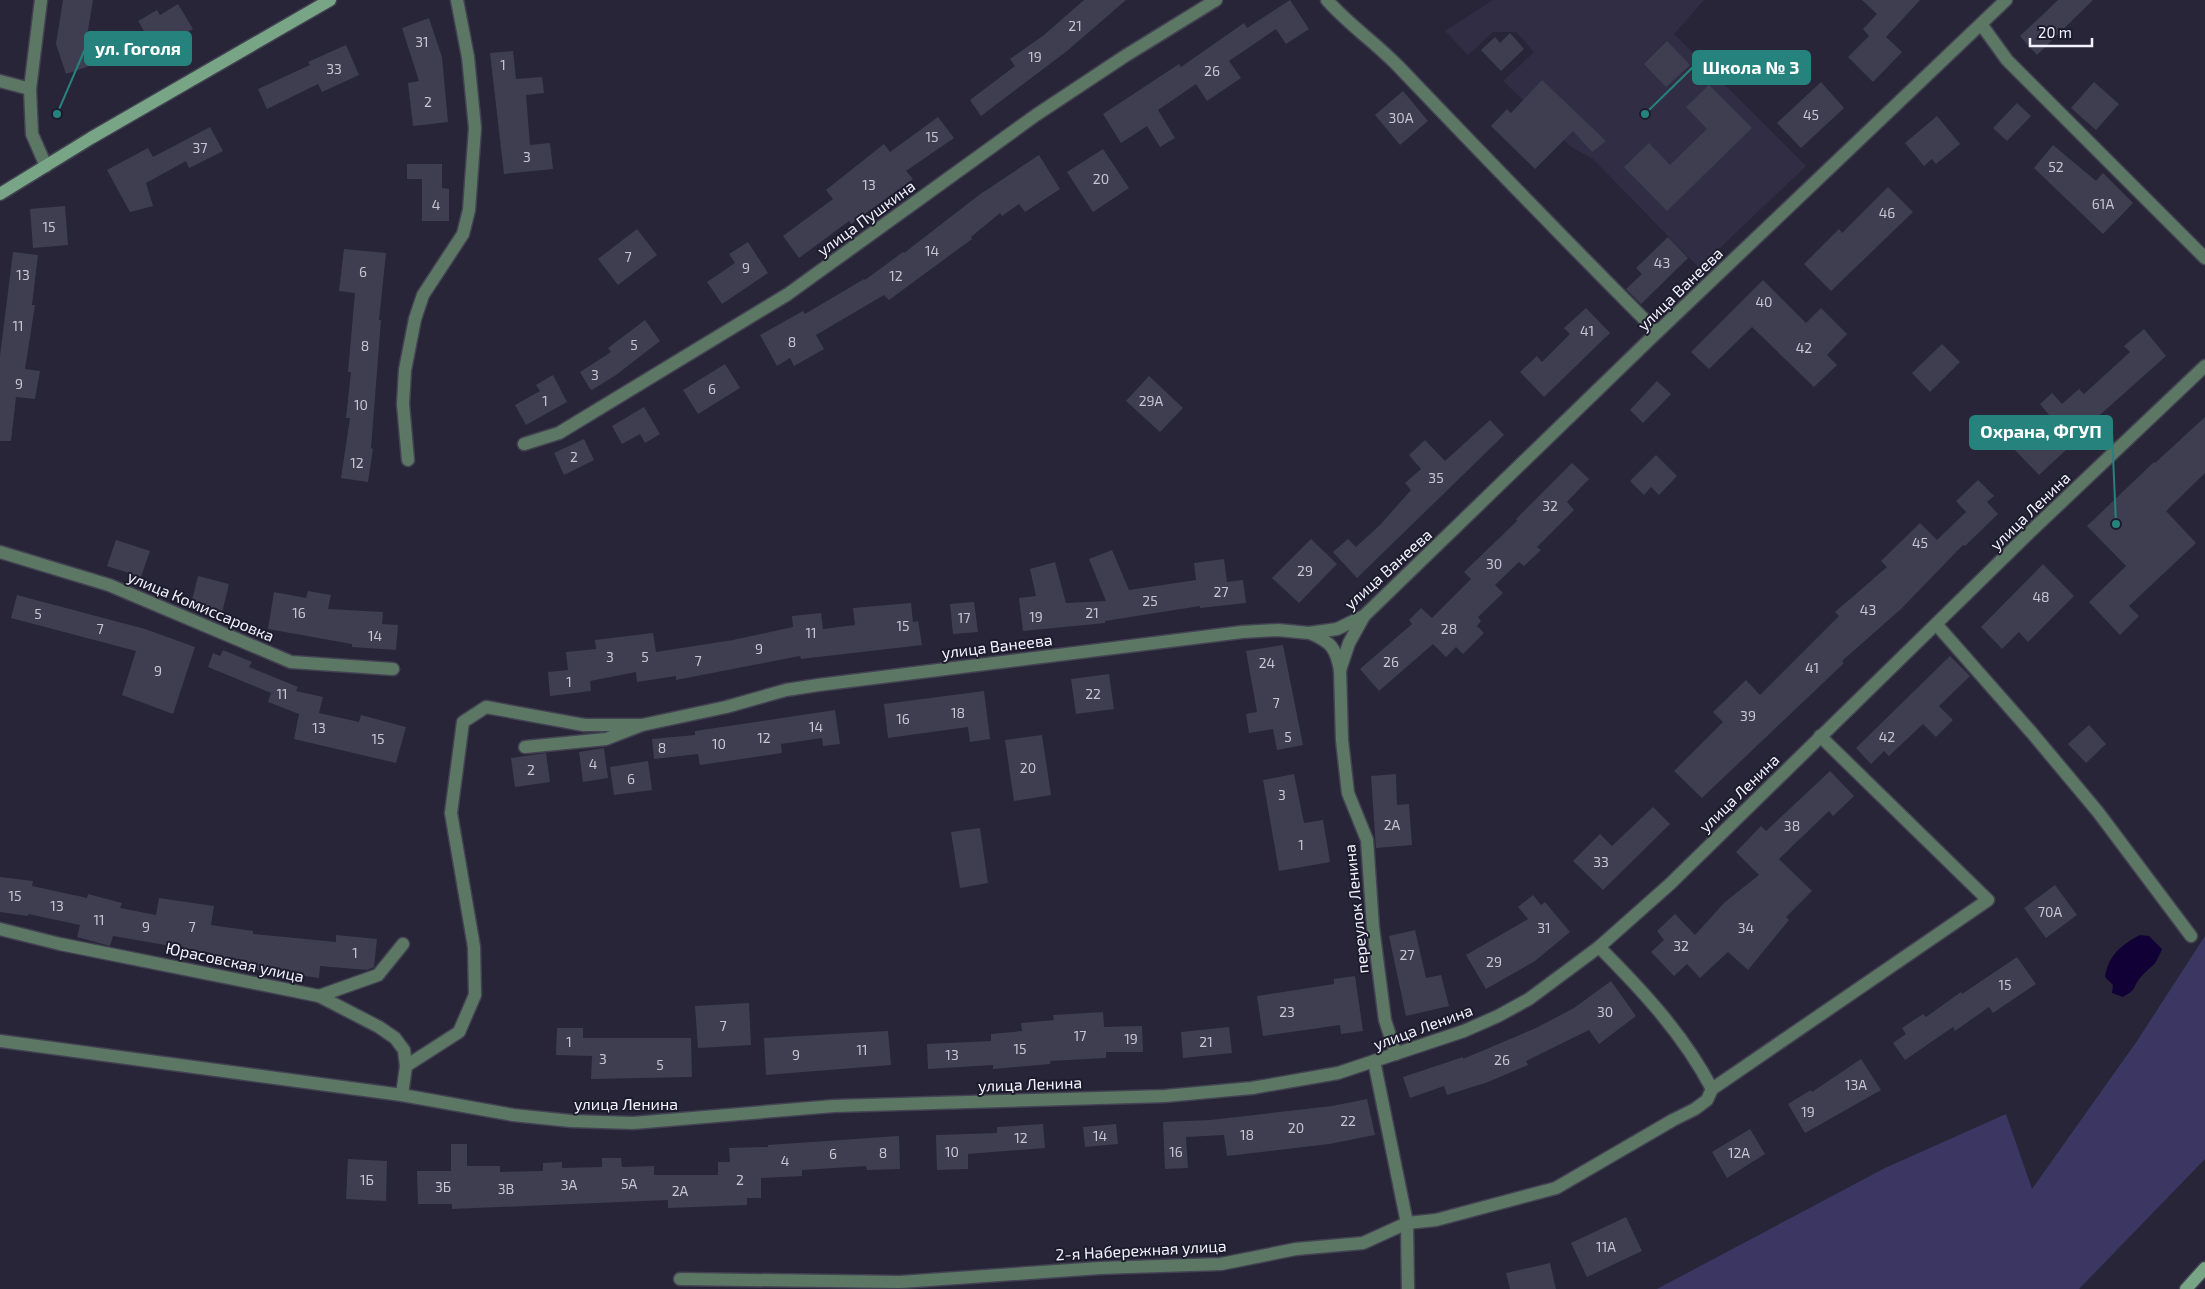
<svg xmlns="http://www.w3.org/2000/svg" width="2205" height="1289" font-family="'Exo 2',sans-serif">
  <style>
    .built { fill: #302d45 }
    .green { fill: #3c3663 }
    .water { fill: #110036 }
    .building { fill: #3f3e51 }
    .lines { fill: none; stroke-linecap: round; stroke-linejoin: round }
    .lane-casing { stroke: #434253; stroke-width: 15 }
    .street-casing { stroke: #434253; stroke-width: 15 }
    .secondary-casing { stroke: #434253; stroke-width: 15 }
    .lane { stroke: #5c7864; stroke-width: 12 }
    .street { stroke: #5c7864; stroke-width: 12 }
    .secondary { stroke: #78a586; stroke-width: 12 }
    .labels { text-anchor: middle; stroke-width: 4; stroke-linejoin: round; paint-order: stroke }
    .number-label { font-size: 14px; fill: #c5c5d3 }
    .street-label { font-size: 16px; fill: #f2f2fe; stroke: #1d1c2d }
    .leader { fill: none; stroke: #26827c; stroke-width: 2 }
    .callout-dot { fill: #26827c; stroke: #1d1c2d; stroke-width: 2 }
    .callout { fill: #26827c; stroke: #26827c; stroke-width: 2 }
    .callout-label { font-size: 18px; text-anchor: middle; font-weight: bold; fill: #fff }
  </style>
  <rect width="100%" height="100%" fill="#272537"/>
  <polygon class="built" points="1493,0 1704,0 1674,34 1806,166 1699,268 1593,159 1571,147 1503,81 1534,52 1516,32 1493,32 1468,55 1445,31"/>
  <polygon class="green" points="2205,936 2205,1159 2079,1289 1657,1289 1885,1168 2006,1114 2032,1189 2137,1041"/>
  <path class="water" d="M 2140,935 L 2149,936 L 2162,949 C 2154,969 2153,963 2141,977 C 2132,987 2138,989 2123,997 L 2112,993 L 2113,985 L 2105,977 C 2108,956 2122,944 2140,935 Z"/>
  <g class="building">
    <polygon points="63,0 93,0 86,42 102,36 110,59 66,74 56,44"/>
    <polygon points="1084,0 1126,0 1067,51 981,116 970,100 1015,66 1010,59 1044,35"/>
    <polygon points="1290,0 1309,29 1286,44 1276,29 1229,61 1241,78 1207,101 1196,84 1158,110 1175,138 1160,147 1147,126 1121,143 1103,114 1179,64 1181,67 1244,23 1247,28"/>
    <polygon points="1862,0 1920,0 1886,37 1902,52 1873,82 1848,57 1869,36 1863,29 1877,14"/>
    <polygon points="2058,0 2093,0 2037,55 2020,36"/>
    <polygon points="178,4 193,29 156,51 138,21 157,10 160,15"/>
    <polygon points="429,18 442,57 448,122 413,126 408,83 419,81 402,28"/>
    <polygon points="1510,33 1524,49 1501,71 1481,50 1495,37 1500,43"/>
    <polygon points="1667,41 1690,65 1666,87 1644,64"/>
    <polygon points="346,45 359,75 322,92 318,84 267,109 258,89 310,65 308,62"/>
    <polygon points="513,51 516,79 542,77 544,93 526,95 530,145 550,143 553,169 504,174 490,53"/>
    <polygon points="1542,80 1606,141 1592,152 1573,131 1535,169 1491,126 1507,109 1511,113"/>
    <polygon points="1821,82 1844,108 1801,148 1777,123"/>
    <polygon points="2094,82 2119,104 2096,130 2071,108"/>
    <polygon points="1709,85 1752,128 1667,211 1624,167 1649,143 1670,165 1707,129 1686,107"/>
    <polygon points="1403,91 1428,121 1400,145 1375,115"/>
    <polygon points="2017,103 2031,116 2007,141 1993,128"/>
    <polygon points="1937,116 1960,144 1936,164 1932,159 1924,166 1905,143"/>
    <polygon points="938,117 954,138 906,171 913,179 851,224 849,221 799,258 783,236 833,199 826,190 884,144 890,152"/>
    <polygon points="210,127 223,151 189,168 186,161 146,183 153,206 130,212 107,170 148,148 153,157"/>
    <polygon points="2053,145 2096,181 2103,173 2133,203 2103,234 2034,168"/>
    <polygon points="1103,149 1129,188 1093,212 1067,172"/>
    <polygon points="1039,155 1060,189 1025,212 1019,204 1002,216 1000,213 971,237 972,239 889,300 884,295 816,335 824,349 794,366 790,358 777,366 760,335 803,311 805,314 864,279 865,280 903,252 904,253 979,195"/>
    <polygon points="407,164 442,164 442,188 449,189 449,221 422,221 422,179 407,179"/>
    <polygon points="1888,187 1913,212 1831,291 1804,264 1839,229 1842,233"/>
    <polygon points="65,206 68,245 33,248 30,209"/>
    <polygon points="637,229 657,255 618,285 598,259"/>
    <polygon points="1668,237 1688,258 1641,304 1626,289 1642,274 1636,268"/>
    <polygon points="748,242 768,273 722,304 707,282 735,263 729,254"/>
    <polygon points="344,249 386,253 379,320 381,320 371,448 373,449 368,482 341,478 350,418 346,418 351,372 348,372 355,293 339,291"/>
    <polygon points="13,252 38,255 32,305 35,305 25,369 40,371 35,399 16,397 11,441 0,441 0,356"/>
    <polygon points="1763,280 1806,323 1821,308 1847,334 1827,355 1837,365 1814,387 1752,327 1709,369 1691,352"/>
    <polygon points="1586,308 1610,333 1544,397 1520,372 1537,356 1542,362 1570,334 1564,328"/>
    <polygon points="645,320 660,341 616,375 592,390 590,389 580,372 611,352 608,348"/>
    <polygon points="2144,329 2166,356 2064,447 2067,449 2039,475 2013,448 2049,415 2040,404 2052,393 2062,404 2079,389 2084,394 2130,352 2124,346"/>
    <polygon points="1942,344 1960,362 1930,392 1912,373"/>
    <polygon points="725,364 740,388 698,414 683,390"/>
    <polygon points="553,375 567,402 526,425 515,405 540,391 536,385"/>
    <polygon points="1149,376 1183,408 1160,432 1126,401"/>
    <polygon points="1657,381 1671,394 1643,423 1630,410"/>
    <polygon points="644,407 660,434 645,443 640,434 622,444 612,426"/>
    <polygon points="2205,417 2205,473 2166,511 2196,543 2129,606 2139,616 2120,635 2089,602 2126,566 2087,526 2154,462 2155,463"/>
    <polygon points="1490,420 1504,435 1357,578 1333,552 1348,539 1356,547 1380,525 1411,490 1405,483 1421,469 1409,455 1425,440 1445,461"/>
    <polygon points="584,439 594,460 564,475 554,453"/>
    <polygon points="1656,455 1677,476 1659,495 1651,487 1644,495 1630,481"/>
    <polygon points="1572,463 1589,479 1567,502 1574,510 1537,547 1541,550 1524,566 1519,562 1495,585 1503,593 1478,617 1481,621 1477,626 1484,633 1463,654 1456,647 1446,657 1433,644 1379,691 1360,669 1412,624 1409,620 1421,608 1432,618 1471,579 1464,572 1517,521 1516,519"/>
    <polygon points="1978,480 1994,496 1987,502 1998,514 1965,546 1963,545 1901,609 1842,661 1844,663 1702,798 1674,771 1723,722 1713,712 1746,680 1760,695 1839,616 1835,612 1887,567 1881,561 1920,523 1937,540 1966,512 1956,501"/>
    <polygon points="1311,539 1337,564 1299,603 1272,578"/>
    <polygon points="116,540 150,551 141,577 107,566"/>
    <polygon points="1112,550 1129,590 1196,580 1194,563 1224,559 1227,582 1243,580 1246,603 1200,608 1200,606 1105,621 1105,623 1023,631 1019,598 1036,596 1030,569 1055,562 1066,603 1106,601 1089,559"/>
    <polygon points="2043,564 2074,596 2028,642 2019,632 2002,649 1981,627"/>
    <polygon points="198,576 229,584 222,613 191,604"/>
    <polygon points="308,591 331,595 328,609 383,612 382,624 398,625 396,650 352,647 352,644 268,629 274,592 306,598"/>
    <polygon points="17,595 145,629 195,647 173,714 122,695 136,651 11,618"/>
    <polygon points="974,602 978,632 953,634 950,604"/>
    <polygon points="911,603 913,622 918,621 922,645 801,659 800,656 676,680 676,676 637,682 636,672 590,681 591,691 550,696 548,672 568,670 566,652 596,649 595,640 653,633 656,652 733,640 793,627 792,616 821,613 823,629 855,625 853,608"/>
    <polygon points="1283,645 1303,745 1277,750 1273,729 1249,733 1246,714 1257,712 1246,651"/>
    <polygon points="223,650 252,662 249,667 298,687 296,691 323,697 319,713 359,722 361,715 406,727 396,763 294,739 299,714 268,702 271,693 208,667 213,653 220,656"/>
    <polygon points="1950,656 1970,676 1939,706 1953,720 1936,737 1923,724 1889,756 1884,751 1871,764 1856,748"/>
    <polygon points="1109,674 1114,709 1076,714 1071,679"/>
    <polygon points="984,691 990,739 970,742 968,727 888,738 884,704"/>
    <polygon points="835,710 840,744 823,746 822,738 781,744 782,753 700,765 698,754 654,759 652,739 695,735 695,731"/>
    <polygon points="2089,725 2106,744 2086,763 2068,744"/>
    <polygon points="1042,735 1051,795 1014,801 1005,740"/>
    <polygon points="604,748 608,778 583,782 579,752"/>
    <polygon points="546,753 550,782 515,787 511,758"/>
    <polygon points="648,761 652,790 614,795 610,767"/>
    <polygon points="1830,771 1854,796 1833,816 1829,811 1779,859 1812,891 1786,917 1789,920 1748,970 1728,952 1700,978 1687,964 1674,976 1651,952 1664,940 1657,931 1675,914 1695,935 1725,902 1759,875 1736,852 1761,826 1766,831"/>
    <polygon points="1294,774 1304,823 1323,820 1330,862 1279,871 1263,780"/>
    <polygon points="1396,774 1397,805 1409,804 1412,845 1376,848 1371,776"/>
    <polygon points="1653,807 1670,824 1603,890 1573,861 1600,834 1612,846"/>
    <polygon points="980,828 988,883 960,888 951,832"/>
    <polygon points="0,877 33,881 32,886 87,898 88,894 122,903 120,908 156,915 159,898 214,906 211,925 253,931 253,934 336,942 336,935 377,939 374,967 367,970 320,966 319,978 211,963 212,953 113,936 110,946 77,937 80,925 28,914 28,916 0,912"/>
    <polygon points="2055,885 2077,915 2046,938 2024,908"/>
    <polygon points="1533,895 1541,905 1545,902 1570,932 1535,961 1486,989 1466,955 1528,919 1518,907"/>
    <polygon points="1415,930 1426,978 1441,975 1449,1006 1406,1016 1389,936"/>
    <polygon points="2017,957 2036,984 1993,1013 1989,1007 1955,1031 1953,1027 1905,1060 1893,1043 1906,1034 1902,1028 1923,1014 1926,1017 1961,992 1962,994"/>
    <polygon points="1355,976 1363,1031 1341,1034 1340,1025 1263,1036 1257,996 1334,984 1334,979"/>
    <polygon points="1611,981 1636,1016 1599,1044 1589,1030 1526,1061 1528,1065 1488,1082 1447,1095 1444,1086 1410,1098 1403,1077 1463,1057 1463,1059 1536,1028 1574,1008"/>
    <polygon points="749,1003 751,1045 698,1048 695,1006"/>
    <polygon points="1103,1012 1104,1027 1142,1026 1143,1052 1106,1052 1106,1058 1050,1061 1050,1064 993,1069 993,1065 928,1069 927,1044 991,1041 991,1034 1022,1031 1021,1023 1054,1020 1053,1015"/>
    <polygon points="1229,1027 1232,1053 1183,1058 1181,1032"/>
    <polygon points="557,1028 583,1028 583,1038 691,1038 692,1077 591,1079 592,1056 556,1055"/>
    <polygon points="888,1031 891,1065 766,1075 764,1038"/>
    <polygon points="1861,1059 1881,1090 1805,1133 1788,1104 1811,1090 1812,1092"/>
    <polygon points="1367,1099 1375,1135 1329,1144 1227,1156 1224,1135 1186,1137 1188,1168 1165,1169 1163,1122 1210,1120 1332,1106"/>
    <polygon points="1043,1124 1045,1148 968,1154 968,1169 937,1170 936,1135 997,1133 997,1127"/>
    <polygon points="1116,1124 1118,1144 1085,1147 1083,1127"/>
    <polygon points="1750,1129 1765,1154 1727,1178 1712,1152"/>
    <polygon points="899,1136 900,1169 867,1170 866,1166 802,1170 802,1176 761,1178 761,1198 747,1198 747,1205 668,1208 668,1200 452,1209 452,1204 418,1204 417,1171 451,1171 451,1144 467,1144 467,1166 500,1166 500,1172 543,1171 543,1163 562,1162 562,1168 602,1167 602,1158 621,1158 622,1167 654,1166 654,1175 718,1175 718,1162 730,1162 729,1148 768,1147 768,1145"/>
    <polygon points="348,1159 387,1161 386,1201 346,1199"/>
    <polygon points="1626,1217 1642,1251 1587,1277 1571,1243"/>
    <polygon points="1550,1263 1556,1289 1510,1289 1506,1273"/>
  </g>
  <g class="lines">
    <g class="lane-casing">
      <g id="lane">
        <polyline points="1981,24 2007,60 2205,258"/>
        <polyline points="1936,624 2032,733 2098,812 2191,936"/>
        <polyline points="525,747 606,739 642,725"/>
        <polyline points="319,996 378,975 403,944"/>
        <polyline points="406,1066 459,1032 475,995 474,947 451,813 463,722 486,707 584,725"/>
        <polyline points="1712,1089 1988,900 1820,736"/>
      </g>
    </g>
    <g class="street-casing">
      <g id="street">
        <polyline points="41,0 30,89 32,134 46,166"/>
        <path d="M 1327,0 C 1349,25 1376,43 1399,67 C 1484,156 1570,245 1657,332"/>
        <polyline points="0,81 30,89"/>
        <polyline points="524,444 559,433 788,294 1036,115 1125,56 1216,0"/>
        <polyline points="408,460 403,404 405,370 415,319 423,295 463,234 469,210 475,128 468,57 457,0"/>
        <polyline points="0,552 109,585 291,662 393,669"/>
        <polyline points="1364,616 1349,643 1340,670 1342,740 1348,793 1367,840 1373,927 1385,1020 1396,1054"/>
        <path d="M 1310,633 C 1331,642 1336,648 1340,670"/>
        <polyline points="584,725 642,725 726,707 786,690 818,685 1242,632 1278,630 1309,633 1337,629 1364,616 1648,341 2006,0"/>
        <polyline points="0,929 60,944 319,996 379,1027 395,1038 404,1050 406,1066 402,1095"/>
        <polyline points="0,1041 402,1095 513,1115 571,1121 633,1123 834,1106 1165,1096 1252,1088 1338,1073 1464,1031 1498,1016 1529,999 1599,947 1670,884 2030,532 2205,366"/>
        <polyline points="1374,1061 1407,1223 1408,1289"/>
        <path d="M 680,1279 L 900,1282 L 1100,1268 L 1221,1264 L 1296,1249 L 1363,1243 L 1407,1223 L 1436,1220 L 1556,1188 L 1673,1120 L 1695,1109 L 1707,1100 L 1712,1089 C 1684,1035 1642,990 1599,947"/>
      </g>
    </g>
    <g class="secondary-casing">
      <g id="secondary">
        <polyline points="0,194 91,138 330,0"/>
        <polyline points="2186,1289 2205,1268"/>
      </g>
    </g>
    <use href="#lane" class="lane"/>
    <use href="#street" class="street"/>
    <use href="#secondary" class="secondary"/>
  </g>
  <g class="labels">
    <g class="number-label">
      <text x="1075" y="31">21</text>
      <text x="422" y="47">31</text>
      <text x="1035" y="62">19</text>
      <text x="503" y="70">1</text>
      <text x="334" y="74">33</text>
      <text x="1212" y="76">26</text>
      <text x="428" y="107">2</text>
      <text x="1811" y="120">45</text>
      <text x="1401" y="123">30А</text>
      <text x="932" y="142">15</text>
      <text x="200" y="153">37</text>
      <text x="527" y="162">3</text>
      <text x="2056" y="172">52</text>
      <text x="1101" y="184">20</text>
      <text x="869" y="190">13</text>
      <text x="2103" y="209">61А</text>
      <text x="436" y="210">4</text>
      <text x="1887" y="218">46</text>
      <text x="49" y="232">15</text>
      <text x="932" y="256">14</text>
      <text x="628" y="262">7</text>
      <text x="1662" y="268">43</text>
      <text x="746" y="273">9</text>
      <text x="363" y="277">6</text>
      <text x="23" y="280">13</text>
      <text x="896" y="281">12</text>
      <text x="1764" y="307">40</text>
      <text x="18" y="331">11</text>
      <text x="1587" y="336">41</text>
      <text x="792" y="347">8</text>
      <text x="634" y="350">5</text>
      <text x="365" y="351">8</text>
      <text x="1804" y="353">42</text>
      <text x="595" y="380">3</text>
      <text x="19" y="389">9</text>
      <text x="712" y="394">6</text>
      <text x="545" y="406">1</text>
      <text x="1151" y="406">29А</text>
      <text x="361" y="410">10</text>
      <text x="574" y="462">2</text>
      <text x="357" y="468">12</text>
      <text x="1436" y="483">35</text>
      <text x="1550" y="511">32</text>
      <text x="1920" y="548">45</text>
      <text x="1494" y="569">30</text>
      <text x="1305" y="576">29</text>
      <text x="1221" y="597">27</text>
      <text x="2041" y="602">48</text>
      <text x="1150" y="606">25</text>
      <text x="1868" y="615">43</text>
      <text x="299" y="618">16</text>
      <text x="1092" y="618">21</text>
      <text x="38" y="619">5</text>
      <text x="1036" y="622">19</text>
      <text x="964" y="623">17</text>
      <text x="903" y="631">15</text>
      <text x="100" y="634">7</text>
      <text x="1449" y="634">28</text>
      <text x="811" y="638">11</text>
      <text x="375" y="641">14</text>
      <text x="759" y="654">9</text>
      <text x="610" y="662">3</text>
      <text x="645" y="662">5</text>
      <text x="698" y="666">7</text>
      <text x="1391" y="667">26</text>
      <text x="1267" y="668">24</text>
      <text x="1812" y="673">41</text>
      <text x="158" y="676">9</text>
      <text x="569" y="687">1</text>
      <text x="282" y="699">11</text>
      <text x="1093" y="699">22</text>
      <text x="1276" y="708">7</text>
      <text x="958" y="718">18</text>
      <text x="1748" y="721">39</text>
      <text x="903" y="724">16</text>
      <text x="816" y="732">14</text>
      <text x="319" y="733">13</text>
      <text x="1288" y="742">5</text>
      <text x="1887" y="742">42</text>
      <text x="764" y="743">12</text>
      <text x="378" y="744">15</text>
      <text x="719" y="749">10</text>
      <text x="662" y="753">8</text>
      <text x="593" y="769">4</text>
      <text x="1028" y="773">20</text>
      <text x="531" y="775">2</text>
      <text x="631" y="784">6</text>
      <text x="1282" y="800">3</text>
      <text x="1392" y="830">2А</text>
      <text x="1792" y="831">38</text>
      <text x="1301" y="850">1</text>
      <text x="1601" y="867">33</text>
      <text x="15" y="901">15</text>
      <text x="57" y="911">13</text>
      <text x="2050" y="917">70А</text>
      <text x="99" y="925">11</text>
      <text x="146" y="932">9</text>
      <text x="192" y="932">7</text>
      <text x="1544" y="933">31</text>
      <text x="1746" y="933">34</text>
      <text x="1681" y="951">32</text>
      <text x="355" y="958">1</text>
      <text x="1407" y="960">27</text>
      <text x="1494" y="967">29</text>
      <text x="2005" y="990">15</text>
      <text x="1287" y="1017">23</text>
      <text x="1605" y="1017">30</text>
      <text x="723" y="1031">7</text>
      <text x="1080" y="1041">17</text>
      <text x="1131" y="1044">19</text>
      <text x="569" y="1047">1</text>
      <text x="1206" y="1047">21</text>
      <text x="1020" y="1054">15</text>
      <text x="862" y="1055">11</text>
      <text x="796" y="1060">9</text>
      <text x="952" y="1060">13</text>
      <text x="603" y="1064">3</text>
      <text x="1502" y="1065">26</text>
      <text x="660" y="1070">5</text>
      <text x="1856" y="1090">13А</text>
      <text x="1808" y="1117">19</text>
      <text x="1348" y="1126">22</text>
      <text x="1296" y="1133">20</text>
      <text x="1247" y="1140">18</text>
      <text x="1100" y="1141">14</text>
      <text x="1021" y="1143">12</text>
      <text x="952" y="1157">10</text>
      <text x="1176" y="1157">16</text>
      <text x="883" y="1158">8</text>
      <text x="1739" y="1158">12А</text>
      <text x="833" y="1159">6</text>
      <text x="785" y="1166">4</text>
      <text x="367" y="1185">1Б</text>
      <text x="740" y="1185">2</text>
      <text x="629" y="1189">5А</text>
      <text x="569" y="1190">3А</text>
      <text x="443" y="1192">3Б</text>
      <text x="506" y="1194">3В</text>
      <text x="680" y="1196">2А</text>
      <text x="1606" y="1252">11А</text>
    </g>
    <g class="street-label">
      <text transform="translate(866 218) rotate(-36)" y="6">улица Пушкина</text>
      <text transform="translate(1680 289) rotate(-44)" y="6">улица Ванеева</text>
      <text transform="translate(2030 511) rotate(-44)" y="6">улица Ленина</text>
      <text transform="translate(1388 569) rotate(-42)" y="6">улица Ванеева</text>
      <text transform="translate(201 606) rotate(23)" y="6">улица Комиссаровка</text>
      <text transform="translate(997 646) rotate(-7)" y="6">улица Ванеева</text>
      <text transform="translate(1739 793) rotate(-44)" y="6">улица Ленина</text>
      <text transform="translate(1356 909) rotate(-96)" y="6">переулок Ленина</text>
      <text transform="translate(235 962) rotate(12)" y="6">Юрасовская улица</text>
      <text transform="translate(1423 1027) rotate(-20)" y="6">улица Ленина</text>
      <text transform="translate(1030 1084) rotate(-2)" y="6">улица Ленина</text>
      <text x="626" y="1110">улица Ленина</text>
      <text transform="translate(1141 1250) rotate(-3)" y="6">2-я Набережная улица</text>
    </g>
  </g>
  <path class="leader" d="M57 114L85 49M1645 114L1693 67M2116 524L2112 432"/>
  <g class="callout-dot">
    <circle cx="57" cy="114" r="5"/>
    <circle cx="1645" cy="114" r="5"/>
    <circle cx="2116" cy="524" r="5"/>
  </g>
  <g class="callout">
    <rect x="85" y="32" width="106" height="33" rx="5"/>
    <rect x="1693" y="51" width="117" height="33" rx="5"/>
    <rect x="1970" y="416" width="142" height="33" rx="5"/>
  </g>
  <g class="callout-label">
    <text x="138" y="55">ул. Гоголя</text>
    <text x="1751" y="74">Школа № 3</text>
    <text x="2041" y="438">Охрана, ФГУП</text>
  </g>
  <path d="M2030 38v8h62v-8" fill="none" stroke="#f2f2fe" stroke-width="2.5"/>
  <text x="2038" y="38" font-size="15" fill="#f2f2fe" stroke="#1d1c2d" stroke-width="4" paint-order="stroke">20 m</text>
</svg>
